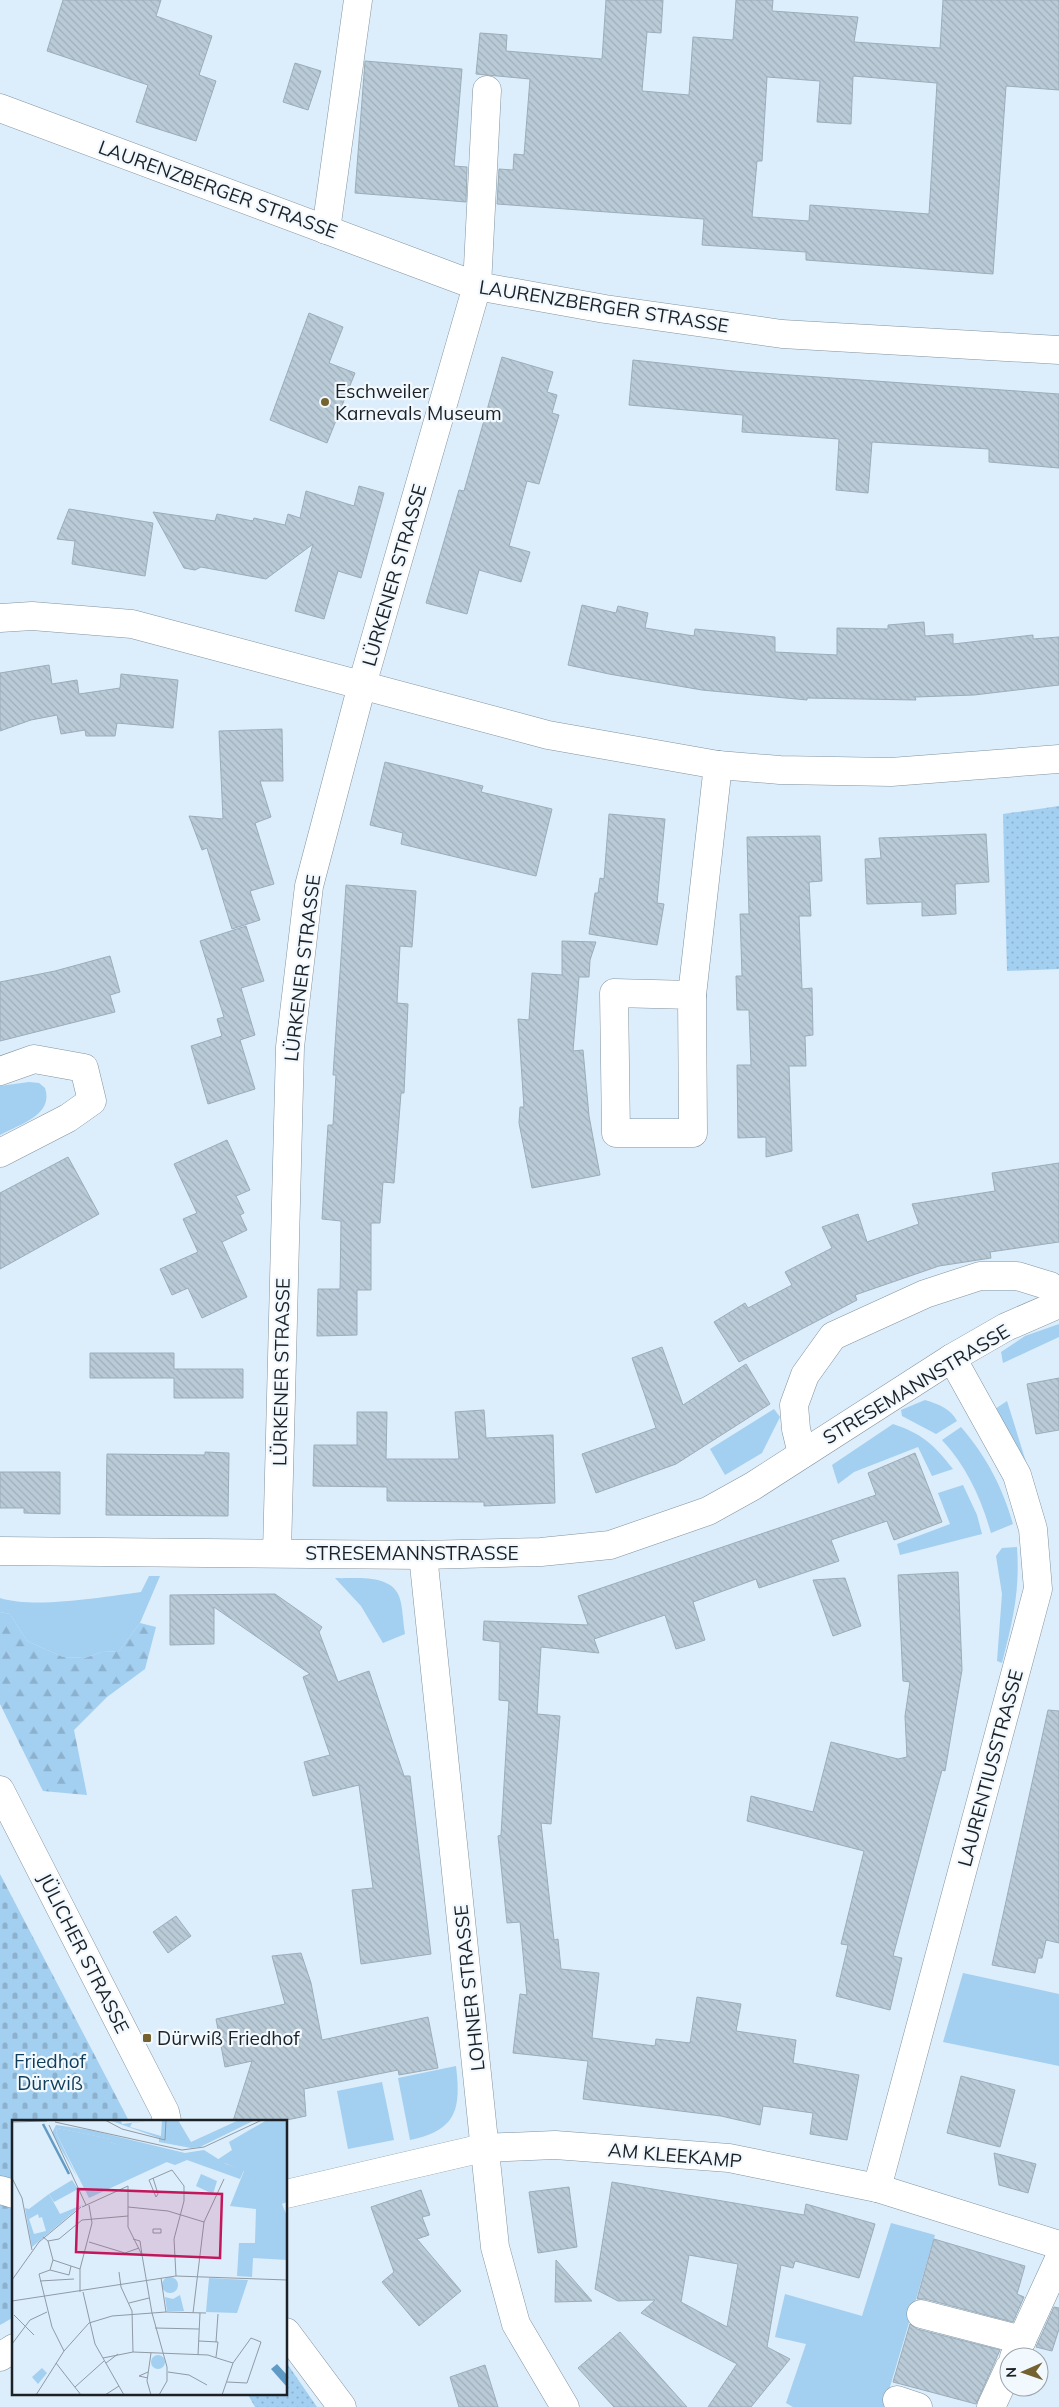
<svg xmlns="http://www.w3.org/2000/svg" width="1059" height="2407" font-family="Mulish,sans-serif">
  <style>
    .green { fill: #a3cff0 }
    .forest { fill: url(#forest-firs) }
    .cemetery { fill: url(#cemetery-stones) }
    .park { fill: url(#park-dots) }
    .building { fill: url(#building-back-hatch); stroke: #9cadba; fill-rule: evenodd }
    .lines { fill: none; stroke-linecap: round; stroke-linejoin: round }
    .minor-casing { stroke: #83939f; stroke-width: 29 }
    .minor { stroke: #fff; stroke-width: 28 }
    .poi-dot { fill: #746331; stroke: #f2f9fe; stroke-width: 2 }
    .labels { text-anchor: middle; stroke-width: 4.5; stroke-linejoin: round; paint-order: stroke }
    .street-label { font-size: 19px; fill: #1b2126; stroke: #f2f9fe }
    .poi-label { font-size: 19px; fill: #1b2126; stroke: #f2f9fe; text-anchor: start }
    .park-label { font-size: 19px; fill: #0f3e5c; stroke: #f2f9fe }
    .inset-river { fill: none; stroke: #609bc6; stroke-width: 2.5 }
    .inset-road { fill: none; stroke: #8f9ba6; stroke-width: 1 }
    .view { fill: #c2185b; fill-opacity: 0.15; stroke: #c2185b; stroke-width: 2.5 }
    .inset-edge { fill: none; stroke: #1b2126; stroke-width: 2.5 }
  </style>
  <defs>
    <pattern id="forest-firs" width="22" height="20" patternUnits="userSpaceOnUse" patternTransform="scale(1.25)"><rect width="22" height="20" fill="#a3cff0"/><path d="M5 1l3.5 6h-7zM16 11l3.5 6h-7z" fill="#8cb1ce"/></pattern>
    <pattern id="cemetery-stones" width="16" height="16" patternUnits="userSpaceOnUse" patternTransform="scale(1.25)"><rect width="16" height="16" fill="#a3cff0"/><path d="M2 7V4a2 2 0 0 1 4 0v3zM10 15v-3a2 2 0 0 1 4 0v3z" fill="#8cb1ce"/></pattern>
    <pattern id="park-dots" width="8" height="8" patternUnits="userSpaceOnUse" patternTransform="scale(1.25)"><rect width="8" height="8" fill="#a3cff0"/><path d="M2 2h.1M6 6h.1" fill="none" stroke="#8cb1ce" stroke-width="1.8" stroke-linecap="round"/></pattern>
    <pattern id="building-back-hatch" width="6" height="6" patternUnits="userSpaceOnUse" patternTransform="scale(1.25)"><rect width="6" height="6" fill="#bacbd8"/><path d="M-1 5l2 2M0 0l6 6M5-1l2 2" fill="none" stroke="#9faeb9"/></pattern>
  </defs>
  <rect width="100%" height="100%" fill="#dcedfb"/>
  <g class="green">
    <path d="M 29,1082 L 39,1083 L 45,1088 C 54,1115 20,1124 0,1135 L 0,1086 Z"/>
    <polygon points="1059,1324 1059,1337 1003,1363 1001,1352 1025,1336"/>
    <path d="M 925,1400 C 938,1404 950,1408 957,1421 L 936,1434 L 902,1416 L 901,1410 Z"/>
    <polygon points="1007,1401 1026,1462 1016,1466 992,1411"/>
    <polygon points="774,1409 780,1417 762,1453 725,1475 710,1449"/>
    <path d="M 893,1424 C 923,1434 934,1445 953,1469 L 932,1476 L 918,1447 L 854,1472 L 838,1484 L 832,1465 Z"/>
    <path d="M 961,1427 C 986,1456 1002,1486 1013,1524 L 991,1533 C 981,1498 967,1467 942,1440 Z"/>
    <polygon points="963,1485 977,1515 982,1534 900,1555 897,1544 950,1524 938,1493"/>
    <path d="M 1017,1547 C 1020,1591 1013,1620 1002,1663 L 997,1661 L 1002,1594 L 996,1556 L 1002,1548 Z"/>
    <path d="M 149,1576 L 160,1576 L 140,1623 L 119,1651 L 102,1652 L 85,1658 L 63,1657 L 27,1641 L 10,1614 L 0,1612 L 0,1598 C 34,1609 104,1597 141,1592 Z"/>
    <path d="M 335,1578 C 355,1579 393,1573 400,1599 C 403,1610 403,1623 405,1634 L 383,1643 L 361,1606 Z"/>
    <polygon points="963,1973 1059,1994 1059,2066 943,2042"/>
    <path d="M 456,2066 C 461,2109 457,2130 410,2140 L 398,2078 Z"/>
    <polygon points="382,2082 394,2140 348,2149 337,2091"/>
    <polygon points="891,2223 935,2235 884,2407 793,2407 786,2403 806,2344 775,2337 785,2294 862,2316"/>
  </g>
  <polygon class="forest" points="0,1612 10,1614 27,1641 63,1657 85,1658 102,1652 119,1651 140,1623 156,1627 145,1669 107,1697 74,1730 87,1795 43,1791 0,1704"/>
  <polygon class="cemetery" points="0,1874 129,2121 14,2121 14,2317 0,2325"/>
  <g class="park">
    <polygon points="1059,806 1059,969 1007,971 1003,814"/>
    <polygon points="286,2362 317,2407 255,2407 247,2393 286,2393"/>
  </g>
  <g class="building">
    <polygon points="63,0 161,0 156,16 212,36 199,75 216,81 196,141 136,122 148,85 47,51"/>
    <path d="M 606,0 L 663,0 L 661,33 L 647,32 L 642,91 L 689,95 L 693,37 L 733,40 L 736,0 L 773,0 L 772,11 L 858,17 L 854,42 L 940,48 L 943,0 L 1059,0 L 1059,90 L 1006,86 L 993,274 L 806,260 L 806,252 L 702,245 L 704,219 L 497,204 L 499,169 L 513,170 L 514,154 L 524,155 L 530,79 L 476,74 L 480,33 L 507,35 L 506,51 L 602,59 ZM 853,76 L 937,83 L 929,214 L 810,205 L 809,221 L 752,217 L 757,161 L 762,161 L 767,77 L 820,81 L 817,122 L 851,124 Z"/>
    <polygon points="365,61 462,69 454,166 467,167 466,202 355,193"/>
    <polygon points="295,63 321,71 308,110 283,102"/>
    <polygon points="309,313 343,327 329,363 355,373 327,443 270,420"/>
    <polygon points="502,357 553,372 547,392 557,395 552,413 559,415 539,484 527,481 509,546 530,552 521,582 479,570 467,614 426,603 459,490 464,491"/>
    <polygon points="633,360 733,371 1059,394 1059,468 989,462 989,449 872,442 868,493 836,490 839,439 742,432 743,415 629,405"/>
    <polygon points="359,486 384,493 361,578 338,571 324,619 295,611 313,544 266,579 201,567 195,570 184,568 153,512 215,521 217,514 253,521 254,518 285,525 288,514 300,518 306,491 354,506"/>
    <polygon points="69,509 153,523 145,576 72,564 75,541 57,539"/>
    <polygon points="582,605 616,613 618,606 648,613 645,628 694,636 695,629 775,637 775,652 837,655 837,628 888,629 888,625 924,622 925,636 953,634 953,644 1033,635 1033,639 1059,637 1059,685 974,695 915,697 916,700 807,698 807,700 702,690 609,674 568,665"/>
    <polygon points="49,665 52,684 77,680 79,694 120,688 121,674 178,680 173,728 117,723 115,736 86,736 85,730 61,734 57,715 31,720 0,731 0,673"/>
    <polygon points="282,729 283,781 260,781 271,817 255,823 274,884 250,891 260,920 232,929 207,848 202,850 189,816 223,819 219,731"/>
    <polygon points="385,762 483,786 481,792 552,809 536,876 401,844 403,833 370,825"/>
    <polygon points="609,814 665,819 657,903 664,904 657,945 589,934 595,893 598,893 600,878 604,879"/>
    <polygon points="986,834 989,882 955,884 956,914 922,916 922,902 867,904 865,859 881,858 879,838"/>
    <polygon points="820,836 822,881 809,882 811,916 799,916 802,989 812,988 813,1035 805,1036 806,1066 789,1066 792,1151 766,1157 766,1137 738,1138 737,1065 751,1065 749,1010 737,1010 736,976 742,976 740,914 749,914 747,837"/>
    <polygon points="346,885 416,891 412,947 400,946 397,1003 408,1004 404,1093 401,1093 394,1183 383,1182 380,1223 371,1223 371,1290 357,1290 357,1335 317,1336 318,1289 340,1289 341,1221 322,1219 328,1125 333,1125 336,1075 333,1075"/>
    <polygon points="246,926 264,981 241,988 255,1035 240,1040 255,1089 208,1104 191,1046 222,1036 217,1019 224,1017 200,941"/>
    <polygon points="562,941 596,942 590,960 589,977 579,977 573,1051 583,1050 589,1116 600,1175 532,1188 519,1123 520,1107 524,1107 518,1019 529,1020 532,973 562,975"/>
    <polygon points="110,956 120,992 110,995 115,1012 0,1041 0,982 55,971"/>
    <polygon points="227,1140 250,1190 236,1196 244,1213 240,1215 247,1230 222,1242 247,1297 202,1318 188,1288 172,1295 160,1269 198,1252 183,1219 197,1213 174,1164"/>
    <polygon points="68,1157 99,1214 0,1269 0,1193"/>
    <polygon points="1059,1163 1059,1242 990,1252 991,1258 939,1266 855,1295 857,1300 739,1362 714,1322 745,1303 748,1308 792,1285 785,1272 832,1248 822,1227 858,1214 867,1242 919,1224 912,1204 995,1191 992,1173"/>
    <polygon points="662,1347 683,1405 746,1364 770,1404 676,1464 596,1493 582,1454 656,1428 632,1358"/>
    <polygon points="90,1353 174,1353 174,1369 243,1369 243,1398 174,1398 174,1378 90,1378"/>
    <polygon points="1059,1378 1059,1430 1036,1434 1027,1384"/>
    <polygon points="484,1410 486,1438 553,1435 555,1503 484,1506 484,1502 387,1501 387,1487 313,1486 314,1445 357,1445 357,1412 387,1412 386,1459 459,1459 455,1412"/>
    <polygon points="205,1452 229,1453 228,1516 106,1515 107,1454 205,1455"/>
    <polygon points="915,1453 942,1522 894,1540 887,1521 831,1540 839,1561 759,1588 756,1579 693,1602 705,1640 690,1645 676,1649 665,1615 594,1639 599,1653 541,1647 537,1714 560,1716 551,1824 541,1823 554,1940 558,1939 561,1969 599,1973 592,2038 655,2046 656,2039 690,2043 697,1997 741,2004 736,2031 796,2040 793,2063 859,2075 847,2140 810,2134 813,2113 763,2106 760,2125 721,2116 583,2099 588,2061 513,2053 520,1994 527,1995 520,1922 507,1923 498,1836 501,1835 509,1701 499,1700 500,1642 483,1640 484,1621 588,1625 578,1596 876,1495 868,1473"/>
    <polygon points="0,1472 60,1472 60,1514 24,1513 24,1508 0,1508"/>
    <polygon points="958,1572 962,1670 945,1771 942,1770 893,1956 902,1958 890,2010 836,1996 848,1945 841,1944 864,1851 747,1821 751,1796 813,1812 831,1742 898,1759 907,1757 905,1716 910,1682 903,1681 898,1575"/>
    <polygon points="845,1578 861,1626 833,1636 813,1580"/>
    <polygon points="275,1594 322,1627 319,1632 338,1682 369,1671 404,1776 410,1776 431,1954 361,1964 352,1890 373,1888 359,1785 313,1796 304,1762 330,1755 303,1677 310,1674 214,1607 214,1644 170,1645 170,1595"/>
    <polygon points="1048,1710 1059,1711 1059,1943 1046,1940 1042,1958 1038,1958 1035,1973 992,1965"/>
    <polygon points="176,1916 191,1936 168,1953 153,1932"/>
    <polygon points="301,1953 311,1983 322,2040 428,2017 438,2068 399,2075 398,2070 304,2089 306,2116 282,2121 233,2121 252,2061 225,2067 216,2019 285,2004 272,1956"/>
    <polygon points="961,2076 1015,2090 1000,2147 947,2133"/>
    <polygon points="994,2153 1036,2164 1028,2193 999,2185"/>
    <path d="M 612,2182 L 804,2215 L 806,2204 L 875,2224 L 859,2278 L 795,2261 L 793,2268 L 781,2265 L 767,2347 L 790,2359 L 751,2407 L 708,2407 L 737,2364 L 641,2313 L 655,2300 L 618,2301 L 595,2289 ZM 689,2255 L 738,2264 L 727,2327 L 681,2302 Z"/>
    <polygon points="569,2187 577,2247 538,2253 529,2192"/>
    <polygon points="421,2190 430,2215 422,2217 429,2235 417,2239 461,2291 419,2326 382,2282 394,2272 371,2207"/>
    <polygon points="934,2239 1025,2266 1017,2294 1024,2297 1013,2322 925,2299 917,2299"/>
    <polygon points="556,2260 592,2301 555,2302"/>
    <polygon points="1054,2307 1059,2308 1059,2329 1052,2351 1036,2347"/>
    <polygon points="910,2324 917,2329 1000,2350 976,2404 893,2382"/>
    <polygon points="620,2332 687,2407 614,2407 578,2368"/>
    <polygon points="485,2365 498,2407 459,2407 450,2377"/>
  </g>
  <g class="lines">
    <g class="minor-casing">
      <g id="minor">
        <polyline points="0,108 477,286 605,309 782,334 1059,350"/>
        <polyline points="326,230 358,0"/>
        <polyline points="0,618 32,616 132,624 548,735 718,765 780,770 891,772 1059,759"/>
        <polygon points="614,993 692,995 693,1133 616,1133"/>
        <polyline points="692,995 718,765"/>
        <polyline points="0,1071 34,1059 84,1068 92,1101 68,1118 0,1153"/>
        <polyline points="802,1454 796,1429 794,1405 805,1375 833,1336 925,1294 980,1276 1017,1276 1050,1286 1059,1299"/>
        <polyline points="0,1551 423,1555 541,1552 610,1545 708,1511 753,1486 952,1358 1006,1327 1059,1304"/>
        <polyline points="277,1552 290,1047 309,886 362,685 477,286 487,90"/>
        <polyline points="423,1555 495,2247 516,2324 565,2407"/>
        <polyline points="0,1790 165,2112 167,2121"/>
        <polyline points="877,2188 1038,1589 1033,1529 1017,1475 952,1358"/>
        <polyline points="0,2190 14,2194"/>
        <polyline points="286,2194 483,2148 555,2145 729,2158 877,2188 1059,2245"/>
        <polyline points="921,2314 1022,2340"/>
        <polyline points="286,2332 342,2407"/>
        <polyline points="0,2357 14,2348"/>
        <polyline points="1014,2357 1059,2259"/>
        <polyline points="897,2400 918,2407"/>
        <polyline points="991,2407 1009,2368"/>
      </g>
    </g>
    <use href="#minor" class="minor"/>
  </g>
  <g class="poi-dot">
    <circle cx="325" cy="402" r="5"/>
    <rect x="142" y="2033" width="10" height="10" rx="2.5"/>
  </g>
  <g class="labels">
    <g class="street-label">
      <text transform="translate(218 189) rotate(20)" y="7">LAURENZBERGER STRASSE</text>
      <text transform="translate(604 306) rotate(9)" y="7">LAURENZBERGER STRASSE</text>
      <text transform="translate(394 575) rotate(-74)" y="7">LÜRKENER STRASSE</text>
      <text transform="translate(302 968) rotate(-83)" y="7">LÜRKENER STRASSE</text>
      <text transform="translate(281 1372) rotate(-89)" y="7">LÜRKENER STRASSE</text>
      <text transform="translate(916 1384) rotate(-31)" y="7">STRESEMANNSTRASSE</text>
      <text x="412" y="1560">STRESEMANNSTRASSE</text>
      <text transform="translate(990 1768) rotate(-75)" y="7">LAURENTIUSSTRASSE</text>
      <text transform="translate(84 1953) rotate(63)" y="7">JÜLICHER STRASSE</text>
      <text transform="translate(469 1988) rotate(-96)" y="7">LOHNER STRASSE</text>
      <text transform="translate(675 2155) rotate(5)" y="7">AM KLEEKAMP</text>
    </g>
    <g class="poi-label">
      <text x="335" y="398">Eschweiler<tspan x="335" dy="22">Karnevals Museum</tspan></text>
      <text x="157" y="2045">Dürwiß Friedhof</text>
    </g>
    <g class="park-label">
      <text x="50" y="2068">Friedhof<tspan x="50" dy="22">Dürwiß</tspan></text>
    </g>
  </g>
  <g transform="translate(12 2120)">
    <rect width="275" height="275" fill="#dcedfb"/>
    <path d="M 255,0 L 275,0 L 275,82 L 270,84 L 275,96 L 275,140 L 241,138 L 240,157 L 225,156 L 227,123 L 243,123 L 244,89 L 218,86 L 232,51 L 205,40 L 220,30 L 217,22 ZM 189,54 L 205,61 L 201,74 L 184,66 ZM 60,60 L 66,69 L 42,82 L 37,74 ZM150 165a8 8 0 1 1 16 0a8 8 0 1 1-16 0ZM 197,158 L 236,160 L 225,193 L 194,192 ZM 168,175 L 172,191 L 155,191 L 153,177 L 161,179 ZM139 242a7 7 0 1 1 14 0a7 7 0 1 1-14 0ZM 30,248 L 35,253 L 26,264 L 20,257 Z" fill="#a3cff0"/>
    <path d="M 97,0 L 109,0 L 110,4 L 141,0 L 120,3 L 118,7 L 149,16 L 150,0 L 166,0 L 179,22 L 227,0 L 243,0 L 188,27 L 179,28 L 147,22 L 147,18 ZM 44,5 L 78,10 L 173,33 L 192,30 L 214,44 L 232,50 L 228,59 L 175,40 L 163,45 L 98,22 L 98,19 L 45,8 L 44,13 L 65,57 L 40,13 Z" fill="#a3cff0"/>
    <path d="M 45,8 L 99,19 L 98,22 L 157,41 L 77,78 L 44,13 Z" fill="#a3cff0"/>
    <path d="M 37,74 L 48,94 L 70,85 L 20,127 L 13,88 L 17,89 ZM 26,94 L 27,98 L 30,97 L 34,111 L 22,114 L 17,99 Z" fill="#a3cff0" fill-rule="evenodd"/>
    <path d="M 265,244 L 275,255 L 275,267 L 259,249 Z" fill="#609bc6"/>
    <path class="inset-river" d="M 31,4 L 57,54"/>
    <path class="inset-road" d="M 93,0 L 110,9 L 153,20 L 154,0M 0,2 L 35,1M 43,2 L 170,30 L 192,27 L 250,0M 37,5 L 74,85M 0,58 L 10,78 L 20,130M 141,58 L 146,74 L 144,77 L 137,60 L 160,50 L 172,66 L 172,81 L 162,119 L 164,156M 70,87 L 116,66 L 116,107 L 130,135 L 140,193 L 155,247 L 155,261 L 147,275M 116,87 L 156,91 L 192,102M 141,109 L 149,109 L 149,113 L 141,113 ZM 31,117 L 36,121 L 47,119 L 70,100 L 116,96M 121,119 L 128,121 L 130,135M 36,121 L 41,140 L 38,150M 77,122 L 113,133 L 127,128M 41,140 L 68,149M 107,152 L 109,167 L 120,191 L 121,232M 149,158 L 154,192M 0,160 L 27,122 L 69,87M 28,161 L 62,159M 68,172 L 68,149 L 80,103 L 77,85M 71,172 L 83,224 L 112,275M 0,181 L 164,156 L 275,160M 117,183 L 137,178M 181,193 L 192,102 L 212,59M 2,195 L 22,215M 143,208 L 187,209M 187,221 L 206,222 L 204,237M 204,222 L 206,194M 0,224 L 18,200 L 35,192M 52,231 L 40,207 L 27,154 L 38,150 L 57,155 L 59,146M 186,235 L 188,193M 91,238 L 121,232 L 196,235 L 208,239 L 221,243 L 210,275M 44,243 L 69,275M 94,243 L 106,234M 156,252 L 177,255 L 195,265M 136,258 L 127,256 L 136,252M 215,262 L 235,263 L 249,222 L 239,218 L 221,243M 63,267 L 92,241M 24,275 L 52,231 L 77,203 L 100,196 L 154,192 L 194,193M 93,275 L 107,266M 139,275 L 135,261 L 139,233"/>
    <path class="view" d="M 66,69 L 210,74 L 208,138 L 64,132 Z"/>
    <rect width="275" height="275" class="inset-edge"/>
  </g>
  <g transform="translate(1024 2372) rotate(268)"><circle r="24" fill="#f2f9fe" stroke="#9ca3a8"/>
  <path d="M0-4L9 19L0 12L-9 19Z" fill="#746331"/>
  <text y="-8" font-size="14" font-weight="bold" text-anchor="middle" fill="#1b2126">N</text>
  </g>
</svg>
